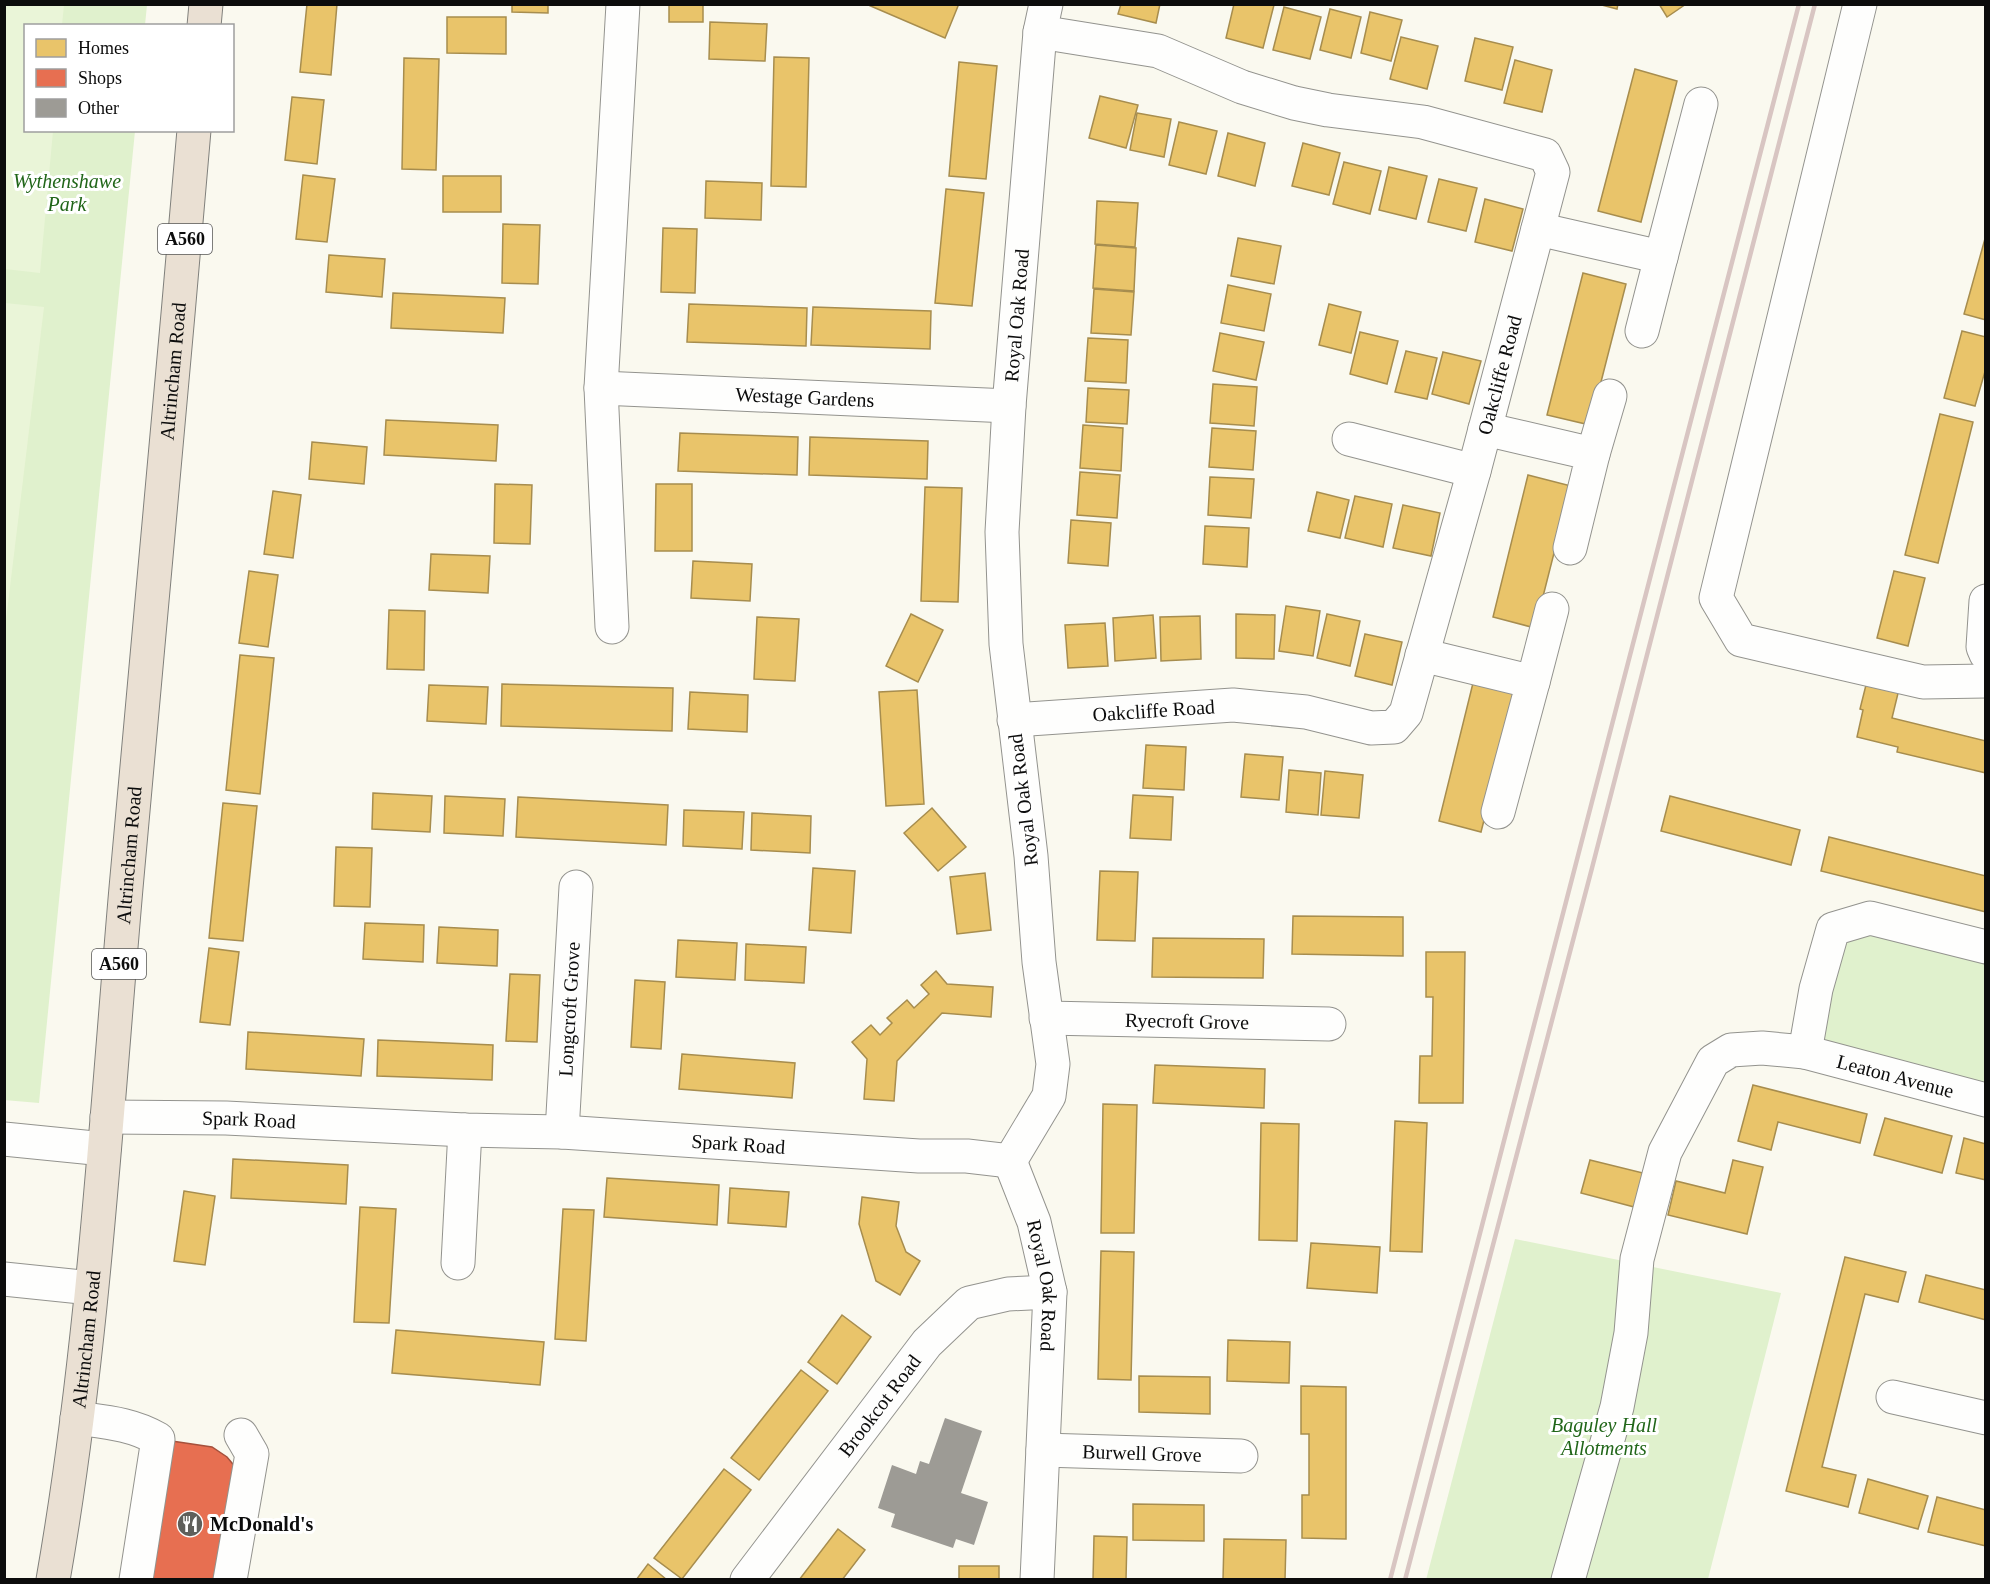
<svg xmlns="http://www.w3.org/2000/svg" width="1990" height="1584" font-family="Georgia,serif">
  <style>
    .green { fill: #e0f1cd }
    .pitch { fill: #eaf5d8 }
    .homes { fill: #e9c46a; stroke: #a78d4e; stroke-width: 1.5 }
    .shops { fill: #e76f51; stroke: #a5513c; stroke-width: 1.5 }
    .building { fill: #9d9b95 }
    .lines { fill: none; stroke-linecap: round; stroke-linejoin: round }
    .minor-casing { stroke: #93938e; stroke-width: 35 }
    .highway-casing { stroke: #80807c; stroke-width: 35 }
    .minor { stroke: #fefefd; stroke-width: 33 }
    .highway { stroke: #eae0d3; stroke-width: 33 }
    .rail { stroke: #d8c5c2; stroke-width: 4.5 }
    .labels { text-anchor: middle; stroke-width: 6; stroke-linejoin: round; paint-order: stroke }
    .shield { fill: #fff; stroke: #555; stroke-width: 1.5 }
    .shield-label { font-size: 18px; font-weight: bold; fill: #0c0c0c }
    .park-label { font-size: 20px; font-style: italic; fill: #216619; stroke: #fff }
    .street-label { font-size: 20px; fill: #0c0c0c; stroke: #fff }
    .poi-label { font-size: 20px; font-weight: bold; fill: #0c0c0c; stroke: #fff; text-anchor: start }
  </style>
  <rect width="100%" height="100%" fill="#faf9ef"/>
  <g class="green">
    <polygon points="4,5 147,5 145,25 26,26 26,130 135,131 39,1103 4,1100"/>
    <polygon points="1847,925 1985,961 1985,1094 1806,1041"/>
    <polygon points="1515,1239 1781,1293 1708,1579 1426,1580"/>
  </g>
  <g class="pitch">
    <polygon points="4,5 64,5 62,25 26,26 26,130 53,131 40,273 5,269"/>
    <polygon points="5,303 44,307 5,628 4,303"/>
  </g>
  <g class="homes">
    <polygon points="307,4 337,4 331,75 300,72"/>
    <polygon points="512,4 548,4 548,13 512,12"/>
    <rect x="669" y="4" width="34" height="18"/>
    <polygon points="866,4 955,4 958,6 945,38"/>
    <polygon points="1121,4 1160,4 1156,23 1118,14"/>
    <polygon points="1234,4 1274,5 1263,48 1226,38"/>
    <polygon points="1598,4 1618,4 1617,9"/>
    <polygon points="1659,4 1686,4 1667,17"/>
    <polygon points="1284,7 1321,17 1310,59 1273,50"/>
    <polygon points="1330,9 1361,17 1351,58 1320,50"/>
    <polygon points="1370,12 1402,20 1391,61 1361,53"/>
    <polygon points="447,17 506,17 506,54 447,53"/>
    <polygon points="710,22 767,24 765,61 709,59"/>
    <polygon points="1401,37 1438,46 1427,89 1390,79"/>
    <polygon points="1475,38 1513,47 1502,90 1465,81"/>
    <polygon points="774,57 809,58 806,187 771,186"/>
    <polygon points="404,58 439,59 436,170 402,169"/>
    <polygon points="1515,60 1552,70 1542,112 1504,103"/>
    <polygon points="959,62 997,66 986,179 949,176"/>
    <polygon points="1635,69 1677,81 1641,222 1598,211"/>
    <polygon points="1100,96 1138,105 1126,148 1089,138"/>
    <polygon points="292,97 324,100 317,164 285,160"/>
    <polygon points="1137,113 1171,119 1164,157 1130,150"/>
    <polygon points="1179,122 1217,131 1206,174 1169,165"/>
    <polygon points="1228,133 1265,143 1255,186 1218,176"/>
    <polygon points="1303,143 1340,153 1329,195 1292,186"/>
    <polygon points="1344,162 1381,171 1370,214 1333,204"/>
    <polygon points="1389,167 1427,176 1416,219 1379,210"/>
    <polygon points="303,175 335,179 327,242 296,239"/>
    <rect x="443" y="176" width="58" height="36"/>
    <polygon points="1439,179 1477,188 1466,231 1428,222"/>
    <polygon points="706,181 762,183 761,220 705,218"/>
    <polygon points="946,189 984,193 972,306 935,303"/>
    <polygon points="1485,199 1523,209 1512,251 1475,242"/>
    <polygon points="1097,201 1138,203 1135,247 1095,244"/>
    <polygon points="503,224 540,225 538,284 502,283"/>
    <polygon points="663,228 697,229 695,293 661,292"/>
    <polygon points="1986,235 1986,320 1964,314"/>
    <polygon points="1238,238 1281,246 1274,284 1231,276"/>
    <polygon points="1096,245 1136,248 1134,291 1093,288"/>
    <polygon points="329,255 385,259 382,297 326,292"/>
    <polygon points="1583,273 1626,284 1590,425 1547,415"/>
    <polygon points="1228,285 1271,294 1264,331 1221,323"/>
    <polygon points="1094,289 1134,292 1131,335 1091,333"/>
    <polygon points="393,293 505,298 503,333 391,328"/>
    <polygon points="689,304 807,308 806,346 687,342"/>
    <polygon points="1329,304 1361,312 1351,353 1319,345"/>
    <polygon points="813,307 931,311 930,349 811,345"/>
    <polygon points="1962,331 1986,337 1986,368 1975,406 1944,398"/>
    <polygon points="1360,332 1398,341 1387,384 1350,374"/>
    <polygon points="1220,333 1264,342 1256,380 1213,371"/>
    <polygon points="1088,338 1128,340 1126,383 1085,381"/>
    <polygon points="1406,351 1437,358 1427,399 1395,392"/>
    <polygon points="1443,352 1481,361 1469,404 1432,394"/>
    <polygon points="1213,384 1257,387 1254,426 1210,423"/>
    <polygon points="1088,388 1129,390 1127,424 1086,422"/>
    <polygon points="1940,414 1973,422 1938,563 1905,555"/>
    <polygon points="386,420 498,425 496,461 384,455"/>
    <polygon points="1083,425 1123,428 1121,471 1080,468"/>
    <polygon points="1212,428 1256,431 1253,470 1209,467"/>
    <polygon points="680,433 798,437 797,475 678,471"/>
    <polygon points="810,437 928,441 927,479 809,475"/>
    <polygon points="312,442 367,447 364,484 309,479"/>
    <polygon points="1080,472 1120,475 1117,518 1077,515"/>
    <polygon points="1528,475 1571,486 1535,628 1493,617"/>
    <polygon points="1210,477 1254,479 1251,518 1208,515"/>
    <polygon points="495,484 532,485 530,544 494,543"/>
    <polygon points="656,484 692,484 692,551 655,551"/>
    <polygon points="925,487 962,488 958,602 921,601"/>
    <polygon points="273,491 301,495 293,558 264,554"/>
    <polygon points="1317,492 1349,500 1340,538 1308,531"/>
    <polygon points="1355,496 1392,504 1383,547 1345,538"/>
    <polygon points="1403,505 1440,513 1431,556 1393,548"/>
    <polygon points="1071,520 1111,523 1108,566 1068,563"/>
    <polygon points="1205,526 1249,528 1247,567 1203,564"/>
    <polygon points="431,554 490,556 488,593 429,590"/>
    <polygon points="693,561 752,564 750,601 691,598"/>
    <polygon points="249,571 278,575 268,647 239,643"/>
    <polygon points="1894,571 1925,578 1908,646 1877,638"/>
    <polygon points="1286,606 1320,611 1313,656 1279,651"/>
    <polygon points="389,610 425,611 424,670 387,669"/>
    <polygon points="911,614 943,630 918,682 886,666"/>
    <polygon points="1236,614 1275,615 1274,659 1236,658"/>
    <polygon points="1327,614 1360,621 1350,666 1317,658"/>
    <polygon points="1153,615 1156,658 1115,661 1113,618"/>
    <polygon points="1200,616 1201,659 1161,661 1160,617"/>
    <polygon points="757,617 799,619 795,681 754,679"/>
    <polygon points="1105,623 1108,666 1068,668 1065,625"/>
    <polygon points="1365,634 1402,642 1392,685 1355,676"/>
    <polygon points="240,655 274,658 260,794 226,790"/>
    <polygon points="1868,677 1900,685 1892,718 1986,741 1986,773 1897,752 1898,747 1857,737 1863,710 1860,709"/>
    <polygon points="1474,679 1517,690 1481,832 1439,821"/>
    <polygon points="502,684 673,688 672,731 501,726"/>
    <polygon points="429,685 488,687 486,724 427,721"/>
    <polygon points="917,690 924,804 886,806 879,692"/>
    <polygon points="690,692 748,695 747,732 688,729"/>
    <polygon points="1146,745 1186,747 1184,790 1143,788"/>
    <polygon points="1245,754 1283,757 1279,800 1241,797"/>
    <polygon points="1289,770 1321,773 1318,815 1286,812"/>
    <polygon points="1325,771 1363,775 1359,818 1321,815"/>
    <polygon points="373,793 432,796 430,832 372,829"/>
    <polygon points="1133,795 1173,797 1171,840 1130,838"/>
    <polygon points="445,796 505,799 503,836 444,833"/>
    <polygon points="1670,796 1800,830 1791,865 1661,831"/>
    <polygon points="518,797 668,805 666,845 516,837"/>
    <polygon points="223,803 257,806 243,941 209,938"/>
    <polygon points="932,808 966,847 938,871 904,833"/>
    <polygon points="684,810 744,812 742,849 683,846"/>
    <polygon points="752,813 811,816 810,853 751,850"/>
    <polygon points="1829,837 1986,876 1986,912 1821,871"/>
    <polygon points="336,847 372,848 370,907 334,906"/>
    <polygon points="813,868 855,871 851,933 809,930"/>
    <polygon points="1100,871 1138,872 1135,941 1097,940"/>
    <polygon points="985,873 991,930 957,934 950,877"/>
    <polygon points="1293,916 1403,917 1403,956 1292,954"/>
    <polygon points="365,923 424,925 423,962 363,959"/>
    <polygon points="439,927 498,930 497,966 437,963"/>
    <polygon points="1153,938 1264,939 1263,978 1152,977"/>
    <polygon points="678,940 737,943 735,980 676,977"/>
    <polygon points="746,944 806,947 804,983 745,980"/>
    <polygon points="209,948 239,952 230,1025 200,1022"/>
    <polygon points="1426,952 1465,952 1463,1103 1419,1103 1420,1056 1432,1056 1433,997 1426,997"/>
    <polygon points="936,971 947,984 993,987 991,1017 942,1013 897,1061 894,1101 864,1099 867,1059 852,1042 871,1025 880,1035 892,1023 887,1018 907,1000 914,1008 929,994 921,985"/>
    <polygon points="510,974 540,975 537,1042 506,1041"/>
    <polygon points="635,980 665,982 661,1049 631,1047"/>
    <polygon points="248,1032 364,1039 361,1076 246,1069"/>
    <polygon points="378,1040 493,1045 492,1080 377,1076"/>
    <polygon points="682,1054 795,1063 792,1098 679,1089"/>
    <polygon points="1155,1065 1265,1069 1264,1108 1153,1103"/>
    <polygon points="1753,1085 1867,1114 1860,1143 1778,1122 1771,1150 1738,1141"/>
    <polygon points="1103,1104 1137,1105 1134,1233 1101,1233"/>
    <polygon points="1885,1118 1952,1136 1942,1173 1874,1155"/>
    <polygon points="1395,1121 1427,1123 1422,1252 1390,1251"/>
    <polygon points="1261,1123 1299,1124 1297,1241 1259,1240"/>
    <polygon points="1964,1138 1986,1144 1986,1180 1956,1173"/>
    <polygon points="233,1159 348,1165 346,1204 231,1198"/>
    <polygon points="1590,1160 1647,1174 1638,1208 1581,1193"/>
    <polygon points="1733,1160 1763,1167 1747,1234 1668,1215 1676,1181 1725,1193"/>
    <polygon points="607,1178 719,1185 717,1225 604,1217"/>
    <polygon points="730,1188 789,1192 786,1227 728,1223"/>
    <polygon points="184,1191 215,1196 205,1265 174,1261"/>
    <polygon points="862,1197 899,1202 896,1226 906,1252 920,1261 900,1295 876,1281 859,1224"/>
    <polygon points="360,1207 396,1209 389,1323 354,1322"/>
    <polygon points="563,1209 594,1210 586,1341 555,1339"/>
    <polygon points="1311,1243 1380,1247 1377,1293 1307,1288"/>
    <polygon points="1101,1251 1134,1252 1131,1380 1098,1379"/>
    <polygon points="1845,1257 1906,1272 1898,1302 1865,1294 1822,1467 1856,1475 1848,1507 1786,1491"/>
    <polygon points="1926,1275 1986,1290 1986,1320 1919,1302"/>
    <polygon points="842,1315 871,1337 837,1384 808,1362"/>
    <polygon points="396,1330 544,1342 540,1385 392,1373"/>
    <polygon points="1228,1340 1290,1342 1289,1383 1227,1381"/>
    <polygon points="801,1370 828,1391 759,1480 731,1458"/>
    <polygon points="1139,1376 1210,1377 1210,1414 1139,1412"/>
    <polygon points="1301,1386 1346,1387 1346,1539 1302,1538 1302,1495 1309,1495 1309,1434 1301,1434"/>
    <polygon points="724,1469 751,1490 682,1579 654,1558"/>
    <polygon points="1868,1479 1928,1496 1918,1529 1859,1513"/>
    <polygon points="1937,1497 1986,1510 1986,1546 1928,1532"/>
    <polygon points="1133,1504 1204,1505 1204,1541 1133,1540"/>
    <polygon points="838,1529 865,1550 842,1580 799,1580"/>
    <polygon points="1094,1536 1127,1537 1126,1580 1093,1580"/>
    <polygon points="1224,1539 1286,1540 1285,1580 1223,1580"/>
    <polygon points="648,1564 667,1580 636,1580"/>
    <rect x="959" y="1566" width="40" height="14"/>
  </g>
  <polygon class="shops" points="165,1440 212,1447 227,1457 237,1469 220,1580 143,1580"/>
  <polygon class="building" points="945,1418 982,1431 961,1493 988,1502 974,1545 956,1539 953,1548 891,1527 895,1514 878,1508 892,1465 916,1474 920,1461 929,1464"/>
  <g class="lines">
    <g class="minor-casing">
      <g id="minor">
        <polyline points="1860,4 1716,598 1741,640 1923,682 1986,681"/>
        <polyline points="1538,229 1661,257 1701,104"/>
        <polyline points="1642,331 1661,257"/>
        <path id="s1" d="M 601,388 L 1009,406"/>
        <polyline points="1485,429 1593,454 1570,548"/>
        <polyline points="1349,439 1474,471"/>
        <polyline points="1593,454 1610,396"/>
        <polyline points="1986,601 1983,647 1986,654"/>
        <polyline points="612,627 601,388 623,4"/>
        <polyline points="1422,655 1533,682 1498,812"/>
        <polyline points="1533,682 1552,609"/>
        <path id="s2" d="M 1014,720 L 1233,705 L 1306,712 L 1371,728 L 1394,727 L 1406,713 L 1474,471 L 1553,172 L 1545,155 L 1423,122 L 1328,110 L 1294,103 L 1242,87 L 1158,51 L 1040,32"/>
        <path id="s3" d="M 1986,947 L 1870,918 L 1833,929 L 1816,989 L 1805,1052 L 1986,1100"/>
        <path id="s4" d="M 1046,1018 L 1329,1024"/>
        <path id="s5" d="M 107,1117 L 226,1118 L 465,1130 L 562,1132 L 919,1156 L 967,1156 L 1010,1161"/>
        <path id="s6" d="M 562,1132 L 576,887"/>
        <polyline points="4,1139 104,1149"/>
        <path id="s7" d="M 1010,1161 L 1049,1096 L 1053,1064 L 1039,962 L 1031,856 L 1006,644 L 1002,532 L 1009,406 L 1040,32 L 1046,4"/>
        <path id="s8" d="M 1010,1161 L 1034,1222 L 1050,1292 L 1037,1580"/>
        <polyline points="458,1263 465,1130"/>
        <polyline points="4,1279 91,1288"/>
        <polyline points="1893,1397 1986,1418"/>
        <path d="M 77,1418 C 106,1422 133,1424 158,1439 L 136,1580"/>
        <path id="s9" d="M 1043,1450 L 1241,1456"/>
        <polyline points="230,1580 252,1454 241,1435"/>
        <path id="s10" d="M 747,1580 L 927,1343 L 969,1303 L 1008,1294 L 1050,1292"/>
        <polyline points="1568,1580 1617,1407 1631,1333 1637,1259 1665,1152 1713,1061 1731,1050 1762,1048 1805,1052"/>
      </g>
    </g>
    <g class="highway-casing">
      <g id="highway">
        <polyline points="204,26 206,4"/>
        <path id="s11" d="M 53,1580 C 93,1351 106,1119 126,888 C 147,636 173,383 194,130"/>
      </g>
    </g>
    <use href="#minor" class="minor"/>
    <use href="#highway" class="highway"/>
    <g class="rail">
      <polyline points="1390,1580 1799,4"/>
      <polyline points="1405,1580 1592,868 1815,4"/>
    </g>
  </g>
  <defs>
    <g id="restaurant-disc" transform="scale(1.35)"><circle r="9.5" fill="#5f5f5b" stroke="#fff"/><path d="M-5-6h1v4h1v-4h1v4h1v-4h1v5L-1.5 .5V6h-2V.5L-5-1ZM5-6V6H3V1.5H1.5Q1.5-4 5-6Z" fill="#fff"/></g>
  </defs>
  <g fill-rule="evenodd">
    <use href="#restaurant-disc" x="190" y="1524"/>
  </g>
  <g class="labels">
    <g class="shield">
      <rect x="158" y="224" width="54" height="30" rx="4.5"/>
      <rect x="92" y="949" width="54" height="30" rx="4.5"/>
    </g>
    <g class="shield-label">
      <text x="185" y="245">A560</text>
      <text x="119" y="970">A560</text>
    </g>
    <g class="park-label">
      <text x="67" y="188">Wythenshawe<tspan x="67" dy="23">Park</tspan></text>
      <text x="1604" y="1432">Baguley Hall<tspan x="1604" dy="23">Allotments</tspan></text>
    </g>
    <g class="street-label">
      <text dy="7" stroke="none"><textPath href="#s7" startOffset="860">Royal Oak Road</textPath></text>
      <text dy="7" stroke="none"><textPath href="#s11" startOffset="1215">Altrincham Road</textPath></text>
      <text dy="7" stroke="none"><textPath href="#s2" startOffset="752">Oakcliffe Road</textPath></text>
      <text dy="7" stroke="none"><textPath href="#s1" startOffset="204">Westage Gardens</textPath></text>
      <text dy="7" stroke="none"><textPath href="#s2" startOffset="140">Oakcliffe Road</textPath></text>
      <text transform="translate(1023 800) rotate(-97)" y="7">Royal Oak Road</text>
      <text dy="7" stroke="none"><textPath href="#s11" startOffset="729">Altrincham Road</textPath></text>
      <text dy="7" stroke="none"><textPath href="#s6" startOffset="123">Longcroft Grove</textPath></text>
      <text dy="7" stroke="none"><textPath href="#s4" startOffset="141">Ryecroft Grove</textPath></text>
      <text dy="7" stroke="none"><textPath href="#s3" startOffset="378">Leaton Avenue</textPath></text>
      <text dy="7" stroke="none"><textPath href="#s5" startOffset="142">Spark Road</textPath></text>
      <text dy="7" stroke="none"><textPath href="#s5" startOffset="632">Spark Road</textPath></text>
      <text dy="7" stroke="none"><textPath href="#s8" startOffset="130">Royal Oak Road</textPath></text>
      <text dy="7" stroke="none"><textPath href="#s11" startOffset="243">Altrincham Road</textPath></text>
      <text dy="7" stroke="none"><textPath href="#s10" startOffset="219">Brookcot Road</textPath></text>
      <text dy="7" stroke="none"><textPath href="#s9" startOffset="99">Burwell Grove</textPath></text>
    </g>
    <g class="poi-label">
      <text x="210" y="1531">McDonald's</text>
    </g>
  </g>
  <rect width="1990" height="1584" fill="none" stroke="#0c0c0c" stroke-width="12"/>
  <rect x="24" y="24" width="210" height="108" fill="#ffffff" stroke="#9e9e9e" stroke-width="1.5"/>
  <rect x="36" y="39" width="30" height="18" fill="#e9c46a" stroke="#9e9e9e" stroke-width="1.5"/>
  <text x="78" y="54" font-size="18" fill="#0c0c0c">Homes</text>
  <rect x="36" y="69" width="30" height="18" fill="#e76f51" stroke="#9e9e9e" stroke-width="1.5"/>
  <text x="78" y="84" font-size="18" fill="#0c0c0c">Shops</text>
  <rect x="36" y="99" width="30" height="18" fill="#9d9b95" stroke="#9e9e9e" stroke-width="1.5"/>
  <text x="78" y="114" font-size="18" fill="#0c0c0c">Other</text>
</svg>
